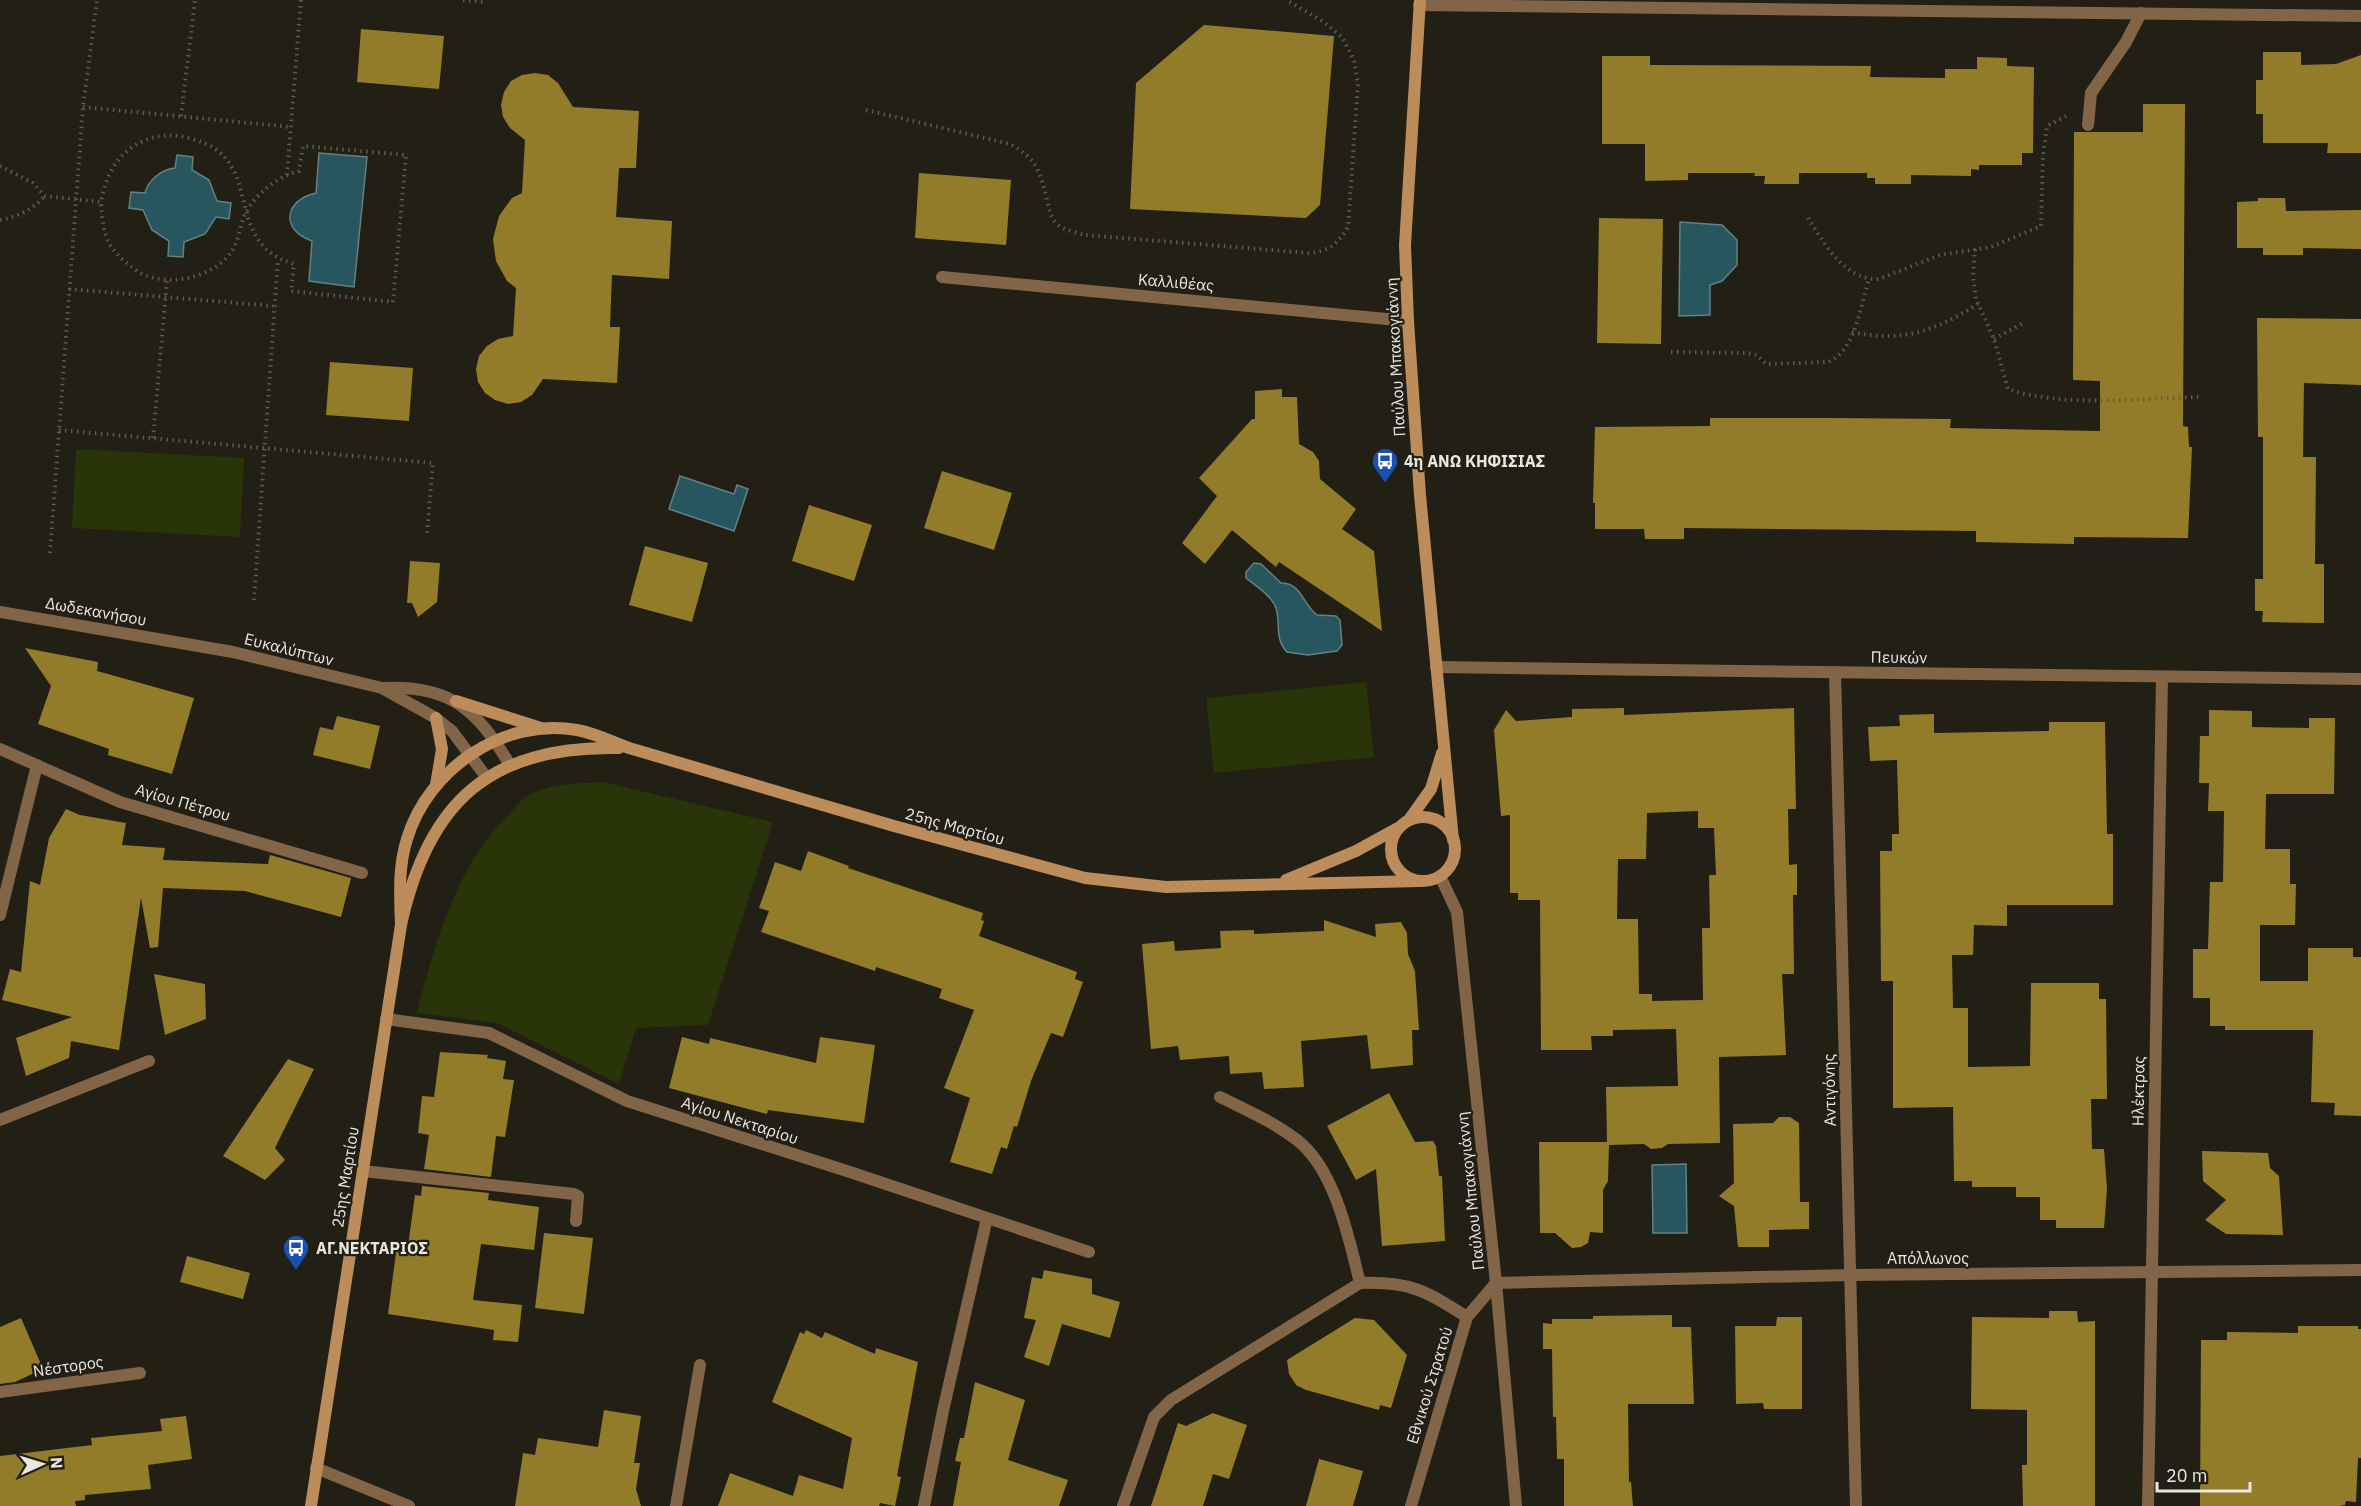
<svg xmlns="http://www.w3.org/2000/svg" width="2361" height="1506" font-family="'IBM Plex Sans',sans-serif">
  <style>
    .green { fill: #293409 }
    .water { fill: #28565e; stroke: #628285; stroke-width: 1.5 }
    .building { fill: #937c29; fill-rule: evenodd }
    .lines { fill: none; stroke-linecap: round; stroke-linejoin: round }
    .path { stroke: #5e5b52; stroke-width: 4; stroke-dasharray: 1.5 4.5; stroke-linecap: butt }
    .service { stroke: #826546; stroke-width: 12 }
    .minor { stroke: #826546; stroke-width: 12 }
    .tertiary { stroke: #826546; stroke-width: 12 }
    .secondary { stroke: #bc8c5a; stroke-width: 12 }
    .labels { text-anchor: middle; stroke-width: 4.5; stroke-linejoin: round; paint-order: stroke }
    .street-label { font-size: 16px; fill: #e9e7e0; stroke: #221f15 }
    .poi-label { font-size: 16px; font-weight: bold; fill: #e9e7e0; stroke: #221f15; text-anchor: start }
  </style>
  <rect width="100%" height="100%" fill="#221f15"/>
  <g class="green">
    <polygon points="76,449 244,458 240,537 72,528"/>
    <polygon points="1366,682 1374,757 1214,773 1206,698"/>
    <path d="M 603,782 L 773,822 L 708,1025 L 636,1028 L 619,1084 L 497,1023 L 417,1013 C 435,943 455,868 508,815 C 514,809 520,801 527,796 C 544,784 583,783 603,782 Z"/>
  </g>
  <g class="water">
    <path d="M 319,153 L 367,157 L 354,287 L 309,281 L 312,241 C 280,230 284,200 316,193 Z"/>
    <path d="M 177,155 L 193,157 L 192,170 L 209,180 L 217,201 L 231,203 L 229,219 L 216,217 L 205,234 L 184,242 L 183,257 L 168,256 L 169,241 L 152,230 L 143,210 L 129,208 L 131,192 L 145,193 C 148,180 162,169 175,168 Z"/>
    <polygon points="1680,222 1722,225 1737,240 1737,265 1722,281 1710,285 1710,315 1679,316"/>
    <polygon points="680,476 734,494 737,485 748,489 734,531 669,509"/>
    <path d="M 1254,563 L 1261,564 L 1281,583 C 1302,583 1302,604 1317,615 L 1336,616 L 1340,620 L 1342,645 L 1337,651 L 1308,655 L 1287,652 C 1274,638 1281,625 1276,608 C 1272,596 1256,586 1246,578 L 1246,572 Z"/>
    <polygon points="1686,1164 1687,1233 1653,1233 1652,1165"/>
  </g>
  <g class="building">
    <polygon points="1204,25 1334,36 1320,205 1306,218 1130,209 1136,83"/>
    <polygon points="361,29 444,36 439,89 357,82"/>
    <polygon points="2263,52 2301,52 2301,65 2336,64 2361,55 2361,153 2327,153 2328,143 2263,143 2263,114 2256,114 2256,80 2263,80"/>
    <polygon points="1602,56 1650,56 1650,65 1871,66 1870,77 1945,78 1945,69 1977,69 1977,57 2007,58 2007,66 2034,67 2033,153 2022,153 2022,165 1979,165 1979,170 1971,169 1971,176 1911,175 1911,184 1875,184 1875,178 1867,178 1867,173 1799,173 1799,184 1764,184 1765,176 1754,176 1755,173 1688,173 1688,180 1645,181 1645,144 1602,144"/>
    <polygon points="535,73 548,75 558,83 573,107 639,111 636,168 619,168 616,217 672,221 669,279 612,275 610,327 620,327 617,383 543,379 532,395 521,402 508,404 495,400 485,393 478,382 476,369 479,356 487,346 498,339 513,336 516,288 507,281 496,261 493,239 499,216 512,198 522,193 525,140 510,128 503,117 501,105 504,92 511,81 522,75"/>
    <polygon points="2143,104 2185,104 2183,426 2188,427 2189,447 2192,447 2188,538 2074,537 2074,544 1976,542 1976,531 1684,528 1684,539 1645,539 1644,529 1595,529 1595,503 1593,503 1595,427 1710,426 1710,418 1832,418 1951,419 1950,428 2100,431 2100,381 2073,380 2074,132 2143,132"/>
    <polygon points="919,173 1011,180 1006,245 915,238"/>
    <polygon points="2258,198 2285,198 2286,211 2361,210 2361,249 2303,248 2303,255 2263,255 2263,248 2237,248 2237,202 2258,201"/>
    <polygon points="1599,218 1663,219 1661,344 1597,343"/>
    <polygon points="2257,318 2361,319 2361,385 2304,383 2303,457 2316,457 2315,564 2324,564 2324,623 2262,622 2263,611 2255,611 2255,579 2263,579 2263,437 2258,437"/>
    <polygon points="330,362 413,368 409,421 326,415"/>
    <polygon points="1282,389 1282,397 1297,397 1299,444 1313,452 1319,461 1320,479 1356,509 1342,529 1374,551 1382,631 1279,562 1276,567 1232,530 1205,564 1182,543 1217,496 1199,478 1252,419 1255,419 1255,391"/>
    <polygon points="942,471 1012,493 994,550 924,528"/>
    <polygon points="809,505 872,525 854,581 792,561"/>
    <polygon points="645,546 708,563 692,622 629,605"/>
    <polygon points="410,561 440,563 437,602 418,617 412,603 407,603"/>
    <polygon points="25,648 98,662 97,671 194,698 172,774 108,755 109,749 38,724 51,686"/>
    <path d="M 1624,708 L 1624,715 L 1794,708 L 1796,809 L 1788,809 L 1789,865 L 1797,864 L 1797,895 L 1793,895 L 1794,974 L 1782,974 L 1786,1055 L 1719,1057 L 1720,1143 L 1668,1144 L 1662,1148 L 1651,1149 L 1644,1144 L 1609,1145 L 1608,1181 L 1603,1190 L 1603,1233 L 1590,1232 L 1588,1243 L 1581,1247 L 1572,1248 L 1555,1233 L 1540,1233 L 1539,1142 L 1607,1142 L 1606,1087 L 1678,1086 L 1676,1029 L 1613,1030 L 1613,1036 L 1591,1036 L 1592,1050 L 1541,1050 L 1540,900 L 1518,900 L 1518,893 L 1510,893 L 1510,815 L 1501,816 L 1494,730 L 1506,710 L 1516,721 L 1572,717 L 1572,709 ZM 1698,811 L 1698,828 L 1714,828 L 1716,875 L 1709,875 L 1710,928 L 1702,928 L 1703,1000 L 1652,1001 L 1652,994 L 1639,994 L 1638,919 L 1617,919 L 1618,859 L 1646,859 L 1647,813 Z"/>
    <polygon points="2209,710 2252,711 2252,727 2309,728 2309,718 2335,718 2334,794 2266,794 2265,849 2290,849 2290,884 2296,884 2295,925 2260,925 2260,981 2308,981 2308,948 2353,948 2353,957 2361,957 2361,1116 2334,1115 2335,1103 2311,1102 2313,1030 2225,1030 2225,1026 2210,1026 2210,998 2193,998 2193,949 2208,949 2210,882 2223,882 2224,811 2208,811 2209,783 2199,783 2200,736 2209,736"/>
    <polygon points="1934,714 1934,733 2049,731 2049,722 2105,722 2107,834 2113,834 2113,905 2007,905 2007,926 1974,925 1973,955 1952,955 1953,1008 1968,1008 1968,1067 2030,1066 2031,983 2099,983 2099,999 2106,999 2107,1099 2091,1099 2092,1149 2104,1149 2107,1189 2104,1228 2056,1228 2056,1220 2040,1220 2040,1197 2016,1197 2016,1187 1972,1187 1972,1181 1954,1181 1953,1107 1893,1108 1893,981 1881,981 1880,851 1892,851 1892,834 1899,834 1897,760 1870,761 1868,727 1900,726 1899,715"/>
    <polygon points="337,716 380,726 370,769 313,755 320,727 333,730"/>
    <polygon points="66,809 80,815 126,823 122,845 165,848 163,860 268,864 270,855 351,878 341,917 245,891 163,888 158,947 150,948 141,898 119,1050 71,1041 69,1058 26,1076 16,1038 72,1017 2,1000 10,969 21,972 30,881 40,885 49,838"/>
    <polygon points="808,851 849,866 848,868 983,913 981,920 984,921 979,936 1077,972 1075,979 1083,982 1063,1037 1051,1033 1031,1081 1017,1127 1014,1126 1007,1149 1001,1147 992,1174 950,1162 970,1098 944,1088 974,1010 939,998 942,989 876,967 875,971 761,932 769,911 759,908 775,862 801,871"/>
    <polygon points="1324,920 1376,937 1375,924 1401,922 1407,933 1408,954 1415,971 1419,1030 1412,1030 1413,1065 1371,1069 1367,1035 1301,1041 1304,1087 1264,1089 1262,1072 1230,1074 1229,1056 1180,1060 1178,1046 1151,1049 1142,944 1174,941 1175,951 1221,948 1220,931 1254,930 1254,934 1324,931"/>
    <polygon points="154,974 205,984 206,1019 165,1035"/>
    <polygon points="682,1037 709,1044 710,1038 816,1063 820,1037 875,1045 864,1123 768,1110 767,1114 669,1088"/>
    <polygon points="440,1052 488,1055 487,1058 506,1061 503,1079 514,1080 505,1137 496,1136 491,1177 424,1169 429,1135 418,1133 422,1096 434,1097"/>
    <polygon points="288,1059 314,1069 275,1148 285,1160 265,1180 223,1156"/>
    <polygon points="1389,1093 1415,1142 1433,1141 1436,1146 1439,1176 1442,1176 1445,1241 1382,1246 1376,1169 1356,1180 1327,1126"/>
    <polygon points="1779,1117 1790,1117 1799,1123 1800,1202 1809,1202 1809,1229 1769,1230 1769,1247 1738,1247 1734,1206 1719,1196 1734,1183 1733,1124 1773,1123"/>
    <polygon points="2202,1151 2268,1153 2270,1168 2279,1176 2283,1235 2226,1234 2205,1220 2226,1200 2203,1181"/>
    <polygon points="422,1186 489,1193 488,1200 539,1207 534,1250 481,1244 473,1300 522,1305 518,1342 493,1340 494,1330 388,1314 397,1245 408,1246 415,1195 421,1196"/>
    <polygon points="544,1233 593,1238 584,1314 535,1308"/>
    <polygon points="187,1256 250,1273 243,1299 180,1282"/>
    <polygon points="1044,1270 1092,1279 1092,1294 1120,1302 1110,1338 1062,1324 1049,1366 1024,1357 1036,1320 1024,1318 1032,1277 1042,1279"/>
    <polygon points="2049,1311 2077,1311 2078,1322 2095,1321 2095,1506 2023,1506 2022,1465 2027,1465 2027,1410 1971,1409 1972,1317 2049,1318"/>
    <polygon points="1672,1315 1672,1327 1691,1327 1694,1404 1628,1404 1629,1482 1631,1482 1633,1506 1564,1506 1564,1459 1557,1459 1556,1417 1553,1417 1552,1349 1543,1349 1543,1323 1552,1324 1552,1319 1593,1319 1593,1316"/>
    <polygon points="1777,1317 1802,1317 1802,1409 1764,1409 1763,1403 1736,1404 1735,1326 1776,1326"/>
    <polygon points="21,1318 43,1369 15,1382 0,1384 0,1327"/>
    <polygon points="1355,1318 1374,1320 1407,1355 1391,1408 1380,1405 1379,1410 1306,1390 1296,1385 1289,1374 1287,1360"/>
    <polygon points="2298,1326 2358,1326 2358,1329 2361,1329 2361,1458 2358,1458 2356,1502 2346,1501 2345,1505 2339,1506 2200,1506 2201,1340 2227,1340 2227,1332 2298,1333"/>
    <polygon points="806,1330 822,1338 825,1332 875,1354 876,1348 918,1362 897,1476 901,1477 895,1506 880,1503 879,1506 718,1506 730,1473 793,1496 799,1475 843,1489 852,1438 772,1402 800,1332 804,1334"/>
    <polygon points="975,1382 1025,1400 1008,1460 1068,1480 1059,1506 953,1506 961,1462 955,1461 960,1438 964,1438"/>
    <polygon points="604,1410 641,1416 634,1463 640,1463 636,1489 641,1506 515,1506 523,1453 535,1455 538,1438 598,1447"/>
    <polygon points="1213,1413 1247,1425 1229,1479 1213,1474 1203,1506 1151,1506 1178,1423 1186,1426"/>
    <polygon points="186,1416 192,1459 148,1465 151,1489 85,1495 85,1500 75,1501 76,1506 0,1506 0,1456 92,1445 91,1438 162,1431 160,1419"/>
    <polygon points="1319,1459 1363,1471 1353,1506 1306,1506"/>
  </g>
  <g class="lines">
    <g class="path">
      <polyline points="463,0 484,2"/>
      <polyline points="83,107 291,127"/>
      <path d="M 866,110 L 1010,144 C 1036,158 1040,171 1047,200 C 1049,208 1050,215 1055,222 C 1062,230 1075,232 1085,235 L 1309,253 C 1329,251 1337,245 1348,227 L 1358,84 L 1354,60 L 1342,37 L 1324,22 L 1286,0"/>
      <polyline points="181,116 195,0"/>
      <path d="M 0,166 L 33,183 L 45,196 L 101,202 C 106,175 117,153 143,141 C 159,134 175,134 192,139 C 269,159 218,241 294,264 L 291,291 L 393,302 L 406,155 L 303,146 L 299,171 C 277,177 258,192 246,212 C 241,221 240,233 236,243 C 226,268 196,279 172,280 C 162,280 145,277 137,271 C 107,249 103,238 101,202"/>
      <polyline points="287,175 301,0"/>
      <path d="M 1808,218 C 1825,244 1844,280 1879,279 L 1940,255 L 1991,247 L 2041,226 L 2043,156 L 2047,126 L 2066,116"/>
      <path d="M 0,220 C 19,216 32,210 45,196"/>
      <path d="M 1975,249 L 1973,277 L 1976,299 L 1994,339 L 2008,389 C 2062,408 2143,398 2201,397"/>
      <polyline points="69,289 273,306"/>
      <path d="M 1852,332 C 1903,343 1935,331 1978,304"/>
      <polyline points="1994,339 2023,323"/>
      <path d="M 1671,352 L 1746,353 L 1757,355 L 1766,364 L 1828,362 C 1855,352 1861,304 1869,279"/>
      <polyline points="59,430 433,463 427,533"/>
      <polyline points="153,438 167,280"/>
      <polyline points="50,553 83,107 97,0"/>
      <polyline points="254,600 278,259"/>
    </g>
    <g class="service">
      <polyline points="2088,125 2091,93 2126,42 2141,13"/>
      <polyline points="363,1171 574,1194 578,1196 576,1221"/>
    </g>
    <g class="minor">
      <polyline points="942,277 1408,321"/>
      <polyline points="1835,672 1856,1506"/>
      <polyline points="0,749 120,802 362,873"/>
      <polyline points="1440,876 1457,912 1496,1283 1516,1506"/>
      <polyline points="0,915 37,765"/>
      <polyline points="386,1019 489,1033 627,1101 847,1171 1089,1252"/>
      <path d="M 1220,1097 C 1246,1110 1274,1122 1297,1140 C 1335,1169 1349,1239 1360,1283"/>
      <polyline points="0,1120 149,1061"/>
      <polyline points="0,1392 140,1373"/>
      <polyline points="316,1468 409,1506"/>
      <polyline points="676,1506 700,1365"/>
      <polyline points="924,1506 943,1411 987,1218"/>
      <path d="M 1123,1506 L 1154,1417 L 1171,1400 L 1360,1283 C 1410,1281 1426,1291 1467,1317"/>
      <polyline points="1411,1506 1467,1317 1496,1283 1850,1275 2361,1270"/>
      <polyline points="2148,1506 2162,677"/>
    </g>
    <g class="tertiary">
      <polyline points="1419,5 2361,16"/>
      <polyline points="0,612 233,652 382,688 434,717 452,731 487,778"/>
      <polyline points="1436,667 2361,679"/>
      <path d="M 384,688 C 451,685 477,710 510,765"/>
    </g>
    <g class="secondary">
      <polyline points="1420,0 1405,245 1408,321 1420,495 1453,840"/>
      <polyline points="456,701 541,728"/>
      <polyline points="436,785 442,749 436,718"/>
      <circle cx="1423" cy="849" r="32"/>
      <polyline points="1409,820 1431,789 1442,753"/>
      <polyline points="1286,880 1356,851 1398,828"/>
      <path d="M 401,925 C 400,896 398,867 407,839 C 428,769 504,717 577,730 C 595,733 612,742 629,748 L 894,826 L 1085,878 L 1166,887 L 1420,881"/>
      <path d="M 311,1506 L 401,925 C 428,802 490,745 619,748"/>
    </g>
  </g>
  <defs>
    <g id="bus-pin" transform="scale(1.35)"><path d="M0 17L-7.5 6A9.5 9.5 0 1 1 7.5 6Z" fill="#1a4fb4" stroke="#221f15"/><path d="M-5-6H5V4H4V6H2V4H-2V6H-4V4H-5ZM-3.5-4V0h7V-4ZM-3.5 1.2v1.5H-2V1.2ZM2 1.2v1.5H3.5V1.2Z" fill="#fff"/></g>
  </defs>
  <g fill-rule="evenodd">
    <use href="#bus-pin" x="1385" y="461"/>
    <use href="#bus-pin" x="296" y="1248"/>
  </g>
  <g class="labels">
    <g class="street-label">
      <text transform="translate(1176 282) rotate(5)" y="6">Καλλιθέας</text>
      <text transform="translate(1395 357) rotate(-93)" y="6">Παύλου Μπακογιάννη</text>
      <text transform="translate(96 611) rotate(10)" y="6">Δωδεκανήσου</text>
      <text transform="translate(289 649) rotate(14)" y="6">Ευκαλύπτων</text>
      <text transform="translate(1899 657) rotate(1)" y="6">Πευκών</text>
      <text transform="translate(183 802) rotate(16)" y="6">Αγίου Πέτρου</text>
      <text transform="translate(955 826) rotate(15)" y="6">25ης Μαρτίου</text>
      <text transform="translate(1829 1090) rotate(-91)" y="6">Αντιγόνης</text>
      <text transform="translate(2138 1091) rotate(-89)" y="6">Ηλέκτρας</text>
      <text transform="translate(740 1120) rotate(18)" y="6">Αγίου Νεκταρίου</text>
      <text transform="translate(345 1177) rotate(-81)" y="6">25ης Μαρτίου</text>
      <text transform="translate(1470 1191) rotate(-96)" y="6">Παύλου Μπακογιάννη</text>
      <text x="1928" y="1264">Απόλλωνος</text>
      <text transform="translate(68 1366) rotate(-8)" y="6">Νέστορος</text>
      <text transform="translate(1429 1385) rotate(-73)" y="6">Εθνικού Στρατού</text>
    </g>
    <g class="poi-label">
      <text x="1404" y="467">4η ΑΝΩ ΚΗΦΙΣΙΑΣ</text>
      <text x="316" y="1254">ΑΓ.ΝΕΚΤΑΡΙΟΣ</text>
    </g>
  </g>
  <g transform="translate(42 1464) rotate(86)" stroke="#221f15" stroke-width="4.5" paint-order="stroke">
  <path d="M0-4.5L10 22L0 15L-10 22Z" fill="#e9e7e0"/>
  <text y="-9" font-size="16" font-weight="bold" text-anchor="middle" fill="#e9e7e0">N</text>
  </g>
  <path d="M2157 1482v9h93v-9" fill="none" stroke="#e9e7e0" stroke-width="3"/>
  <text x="2166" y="1482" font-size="18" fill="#e9e7e0" stroke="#221f15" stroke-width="4.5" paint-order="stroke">20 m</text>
</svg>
